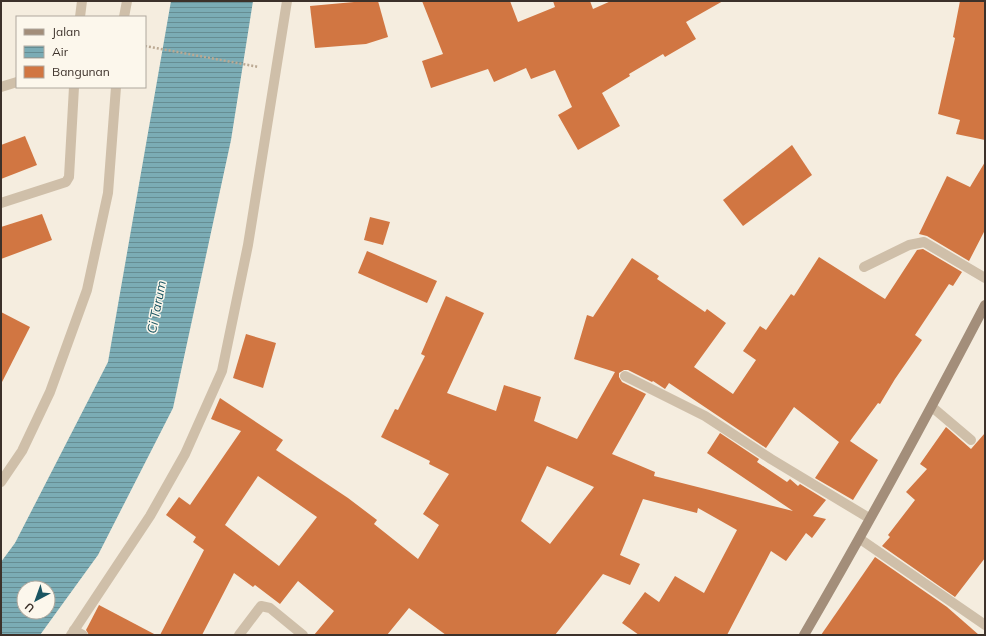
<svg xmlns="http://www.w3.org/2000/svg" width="986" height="636" font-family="Mulish,sans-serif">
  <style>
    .water { fill: url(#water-rules); fill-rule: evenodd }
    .building { fill: #d17642; fill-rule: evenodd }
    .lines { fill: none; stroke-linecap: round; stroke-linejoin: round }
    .path { stroke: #bba993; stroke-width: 2.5; stroke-dasharray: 2 2; stroke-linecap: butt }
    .lane { stroke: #cfbfa9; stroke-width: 10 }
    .street { stroke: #cfbfa9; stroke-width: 10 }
    .secondary { stroke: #a38e7a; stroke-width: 10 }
    .labels { text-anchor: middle; stroke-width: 3; stroke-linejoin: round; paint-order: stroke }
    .water-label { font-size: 13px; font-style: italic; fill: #1a5562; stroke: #fcf7ec }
  </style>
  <defs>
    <pattern id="water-rules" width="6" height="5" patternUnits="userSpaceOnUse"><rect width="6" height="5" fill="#7bacb5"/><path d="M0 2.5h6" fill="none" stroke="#668d93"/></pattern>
  </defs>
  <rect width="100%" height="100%" fill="#f5eddf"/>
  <path class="water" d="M 171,1 L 253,1 L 231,140 L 173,408 L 98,555 L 40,635 L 1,635 L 1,562 L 15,543 L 108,362 ZM 24,588 L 48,588 L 48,612 L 24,612 Z"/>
  <g class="building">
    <polygon points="365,1 378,1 388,37 366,44 315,48 310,6"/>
    <polygon points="422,1 510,1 518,22 555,7 553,1 590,1 593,9 611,1 723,1 686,22 696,39 665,57 663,54 629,74 630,76 602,93 620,126 578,150 558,115 572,107 555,70 531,79 526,68 494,82 488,69 431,88 422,61 443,54"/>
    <polygon points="960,1 985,1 985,140 956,134 960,120 938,114 955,38 953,37"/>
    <polygon points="25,136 37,165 1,179 1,145"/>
    <polygon points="792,145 812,175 743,226 723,200"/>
    <polygon points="985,162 985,230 969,261 927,236 919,234 947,176 970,187"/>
    <polygon points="42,214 52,240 1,259 1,227"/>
    <polygon points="370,217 390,222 383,245 364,240"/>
    <path d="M 923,249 L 962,272 L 953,286 L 949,284 L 915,335 L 922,340 L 895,379 L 880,404 L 878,403 L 850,441 L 878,460 L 853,500 L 815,478 L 839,442 L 794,407 L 766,448 L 669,383 L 665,389 L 653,381 L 652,382 L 628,370 L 624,370 L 619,373 L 619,377 L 622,382 L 646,394 L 612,454 L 655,472 L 654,476 L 793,511 L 707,453 L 720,433 L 759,459 L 757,462 L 787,482 L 790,479 L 798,486 L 800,484 L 826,500 L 813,516 L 826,519 L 812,538 L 806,533 L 786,561 L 771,551 L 727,635 L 639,635 L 622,623 L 645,592 L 659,602 L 675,576 L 704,593 L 737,530 L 698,508 L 697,513 L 643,499 L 620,555 L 640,564 L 630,585 L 603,574 L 555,635 L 446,635 L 409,608 L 387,635 L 314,635 L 334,611 L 298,581 L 280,604 L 255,585 L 253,587 L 234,573 L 202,635 L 160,635 L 204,550 L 193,542 L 196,537 L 166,515 L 179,497 L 190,505 L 241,431 L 211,419 L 220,398 L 283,440 L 276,450 L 348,498 L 377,520 L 374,524 L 418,559 L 439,525 L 423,514 L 449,474 L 429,464 L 430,461 L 381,437 L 395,409 L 398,410 L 425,356 L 421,354 L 446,296 L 484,313 L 447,393 L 496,411 L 504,385 L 541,397 L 534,421 L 577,439 L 615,372 L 574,359 L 587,315 L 593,317 L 632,258 L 659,276 L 657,279 L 705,312 L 707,309 L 726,323 L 694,367 L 733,394 L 756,360 L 743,351 L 760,326 L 766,330 L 791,294 L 794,296 L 819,257 L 885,299 L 917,250 ZM 547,466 L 594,487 L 550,544 L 521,521 ZM 258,476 L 317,517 L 279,566 L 225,525 Z"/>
    <polygon points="367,251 437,281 427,303 358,273"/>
    <polygon points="1,312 30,327 1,384"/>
    <polygon points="246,334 276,343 263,388 233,378"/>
    <polygon points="946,427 971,449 985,433 985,558 955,597 882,546 890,537 888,535 915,500 906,492 927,469 920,464"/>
    <polygon points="875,557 947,607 979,635 821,635"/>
    <polygon points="99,605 156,635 89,635 86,630"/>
  </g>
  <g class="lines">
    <polyline class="path" points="145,46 259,67"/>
    <g class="lane">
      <polyline points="74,630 83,635"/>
      <polyline points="239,635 261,606 270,608 303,635"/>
    </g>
    <g class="street">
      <polyline points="80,17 82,1"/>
      <polyline points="124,17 127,1"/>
      <polyline points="1,87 17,82"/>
      <polyline points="1,203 66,182 69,177 74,87"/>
      <polyline points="864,267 909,245 924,242 985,278"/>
      <polyline points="625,376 705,416 771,459 869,518"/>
      <polyline points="932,407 971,440"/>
      <polyline points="1,482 22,451 50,392 87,290 108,193 116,87"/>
      <polyline points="860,539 985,625"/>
      <polyline points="71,635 150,516 185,454 222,371 248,245 287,1"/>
    </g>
    <path class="secondary" d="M 804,635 C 867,527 927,416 985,305"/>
  </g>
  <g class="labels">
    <g class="water-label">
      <text transform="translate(156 307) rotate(-79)" y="5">Ci Tarum</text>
    </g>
  </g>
  <rect width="986" height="636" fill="none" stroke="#3c312a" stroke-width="4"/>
  <rect x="16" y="16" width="130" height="72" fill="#fcf7ec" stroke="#afa89e"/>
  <rect x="24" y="29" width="20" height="6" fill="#a38e7a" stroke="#afa89e"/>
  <text x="52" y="36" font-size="12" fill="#3c312a">Jalan</text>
  <rect x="24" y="46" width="20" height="12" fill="url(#water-rules)" stroke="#afa89e"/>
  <text x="52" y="56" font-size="12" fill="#3c312a">Air</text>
  <rect x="24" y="66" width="20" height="12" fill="#d17642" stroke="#afa89e"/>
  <text x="52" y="76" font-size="12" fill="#3c312a">Bangunan</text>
  <g transform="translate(36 600) rotate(221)"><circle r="19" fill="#fcf7ec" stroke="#afa89e"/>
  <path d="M0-3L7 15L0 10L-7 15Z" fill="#1a5562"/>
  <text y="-6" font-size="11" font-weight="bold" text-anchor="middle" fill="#3c312a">U</text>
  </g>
</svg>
